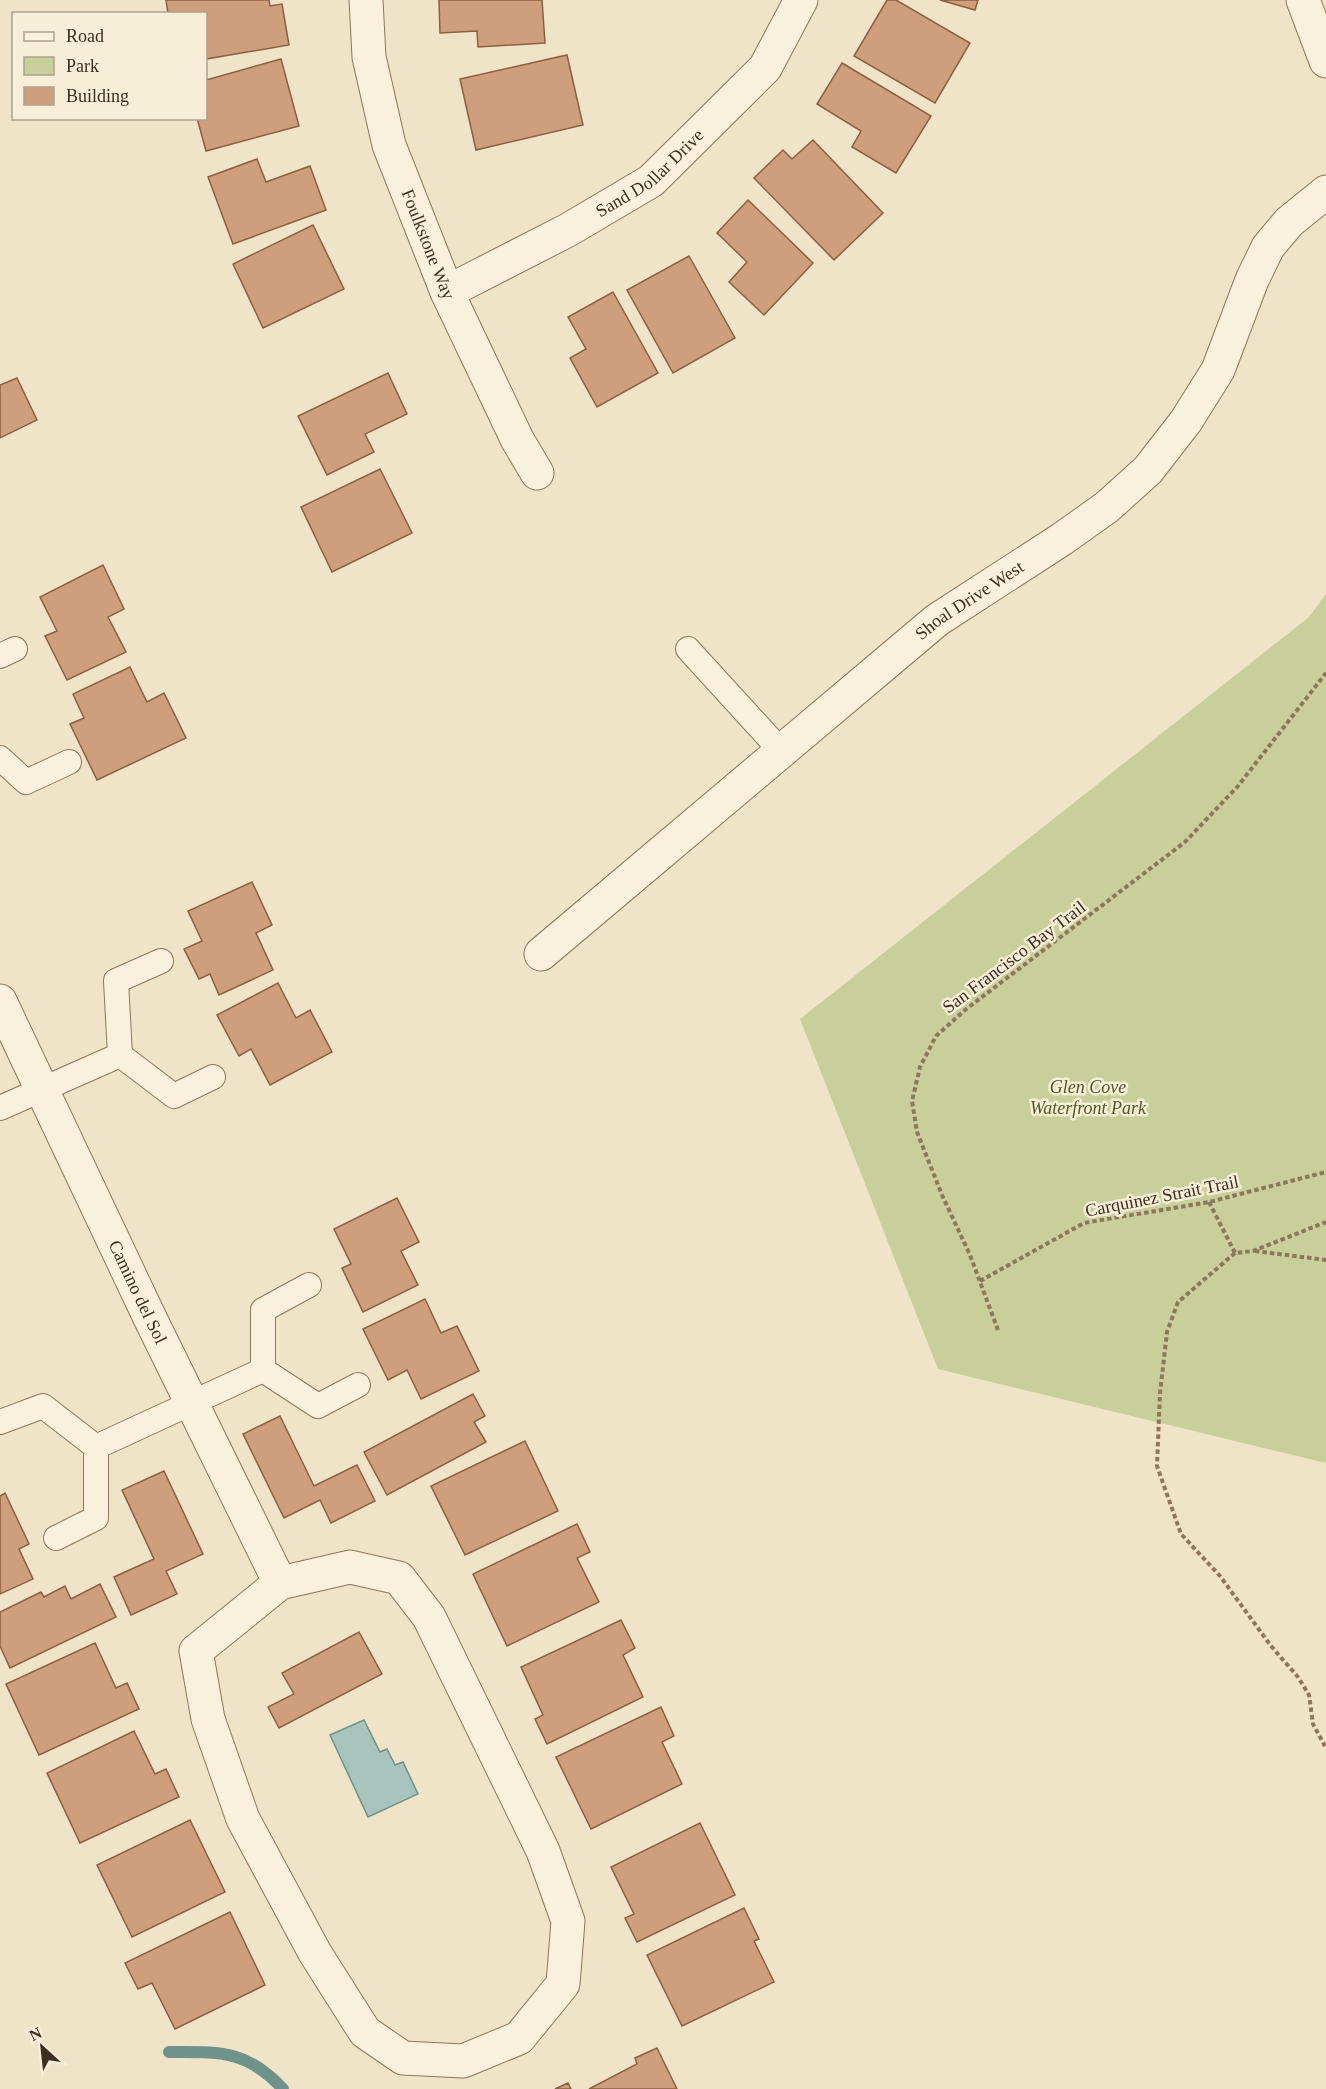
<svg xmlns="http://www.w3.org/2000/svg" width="1326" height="2089" font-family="'Times New Roman',serif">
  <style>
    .green { fill: #c9cf9b }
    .water { fill: #a9c4bc; stroke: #6f938a; stroke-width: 1.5 }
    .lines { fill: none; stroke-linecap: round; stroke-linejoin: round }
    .stream { stroke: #6f938a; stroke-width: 12 }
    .building { fill: #cf9f7d; stroke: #8d5f41; stroke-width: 1.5 }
    .lane-casing { stroke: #8d765c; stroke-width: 26 }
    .street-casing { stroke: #8d765c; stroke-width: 35 }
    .path { stroke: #8d765c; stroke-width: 4; stroke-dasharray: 4.5 3; stroke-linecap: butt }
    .lane { stroke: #faf1dc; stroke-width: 24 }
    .street { stroke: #faf1dc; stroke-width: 33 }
    .labels { text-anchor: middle; stroke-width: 5; stroke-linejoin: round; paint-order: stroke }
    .street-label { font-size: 18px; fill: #3d2e20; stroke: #f7eed8 }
    .park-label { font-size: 18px; font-style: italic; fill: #4d5a26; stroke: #f7eed8 }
  </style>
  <rect width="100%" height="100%" fill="#f0e4c8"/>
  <polygon class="green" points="1326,594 1326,1463 938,1369 800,1019 1309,617"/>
  <polygon class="water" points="364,1720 380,1752 387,1749 395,1765 403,1762 418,1794 368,1817 330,1735"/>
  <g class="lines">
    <path class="stream" d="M 169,2052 C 219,2052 246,2049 283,2089"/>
  </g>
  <g class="building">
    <polygon points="166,0 269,0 270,6 282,4 289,45 206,59 206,14 168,14"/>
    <polygon points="439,0 542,0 545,43 478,47 477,31 440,33"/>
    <polygon points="887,0 896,0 970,43 935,103 854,56"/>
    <polygon points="940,0 978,0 975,10"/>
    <polygon points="567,55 583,125 476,150 460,79"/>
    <polygon points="281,59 299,126 206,151 197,118 206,118 206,80"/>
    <polygon points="842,63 931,116 896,173 852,147 861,131 817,104"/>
    <polygon points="813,140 883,213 834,260 754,178 783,150 792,159"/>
    <polygon points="257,159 266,182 310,166 326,210 233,244 208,177"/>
    <polygon points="748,200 813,263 764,315 729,282 747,262 717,233"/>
    <polygon points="313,225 344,289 263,328 233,264"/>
    <polygon points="689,256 735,338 673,373 627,290"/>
    <polygon points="613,292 658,373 597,407 570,358 586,349 568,317"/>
    <polygon points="388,373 407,414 365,434 374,452 327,475 298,416"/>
    <polygon points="17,378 37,420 0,438 0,385"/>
    <polygon points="380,469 412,533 332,572 301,507"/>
    <polygon points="103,565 124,609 108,617 126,652 67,680 45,636 57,631 40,597"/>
    <polygon points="130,667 147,702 164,693 186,738 97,780 70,724 84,718 73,694"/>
    <polygon points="252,882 272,925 256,933 273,970 219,995 210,974 199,979 184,949 202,941 188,911"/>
    <polygon points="278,983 296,1018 310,1010 332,1052 270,1085 251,1049 239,1056 217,1015"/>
    <polygon points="397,1198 419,1242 401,1251 418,1285 363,1312 342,1268 351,1264 334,1229"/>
    <polygon points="425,1299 441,1333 457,1326 479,1371 421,1399 407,1370 388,1380 363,1329"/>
    <polygon points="473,1394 485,1416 474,1422 486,1442 387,1495 364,1452"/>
    <polygon points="280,1416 314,1486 357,1465 375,1501 331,1523 320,1500 284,1518 243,1434"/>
    <polygon points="525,1441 558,1511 465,1555 431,1486"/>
    <polygon points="164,1471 203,1554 166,1571 177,1594 131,1615 114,1577 154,1559 122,1490"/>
    <polygon points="5,1493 29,1544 19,1549 33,1579 0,1594 0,1496"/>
    <polygon points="577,1524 590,1552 577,1558 599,1602 507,1646 473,1574"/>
    <polygon points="100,1584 116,1617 10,1668 0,1646 0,1612 41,1592 44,1597 65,1586 71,1599"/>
    <polygon points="621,1620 635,1648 623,1655 643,1697 547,1744 535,1719 543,1715 521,1667"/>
    <polygon points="359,1632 382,1674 279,1728 268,1707 294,1694 282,1673"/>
    <polygon points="95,1643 116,1688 127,1683 139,1709 39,1755 6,1684"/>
    <polygon points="661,1707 674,1736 662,1742 682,1784 591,1829 556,1757"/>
    <polygon points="134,1731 155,1774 166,1769 179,1797 80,1843 47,1773"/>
    <polygon points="190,1820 225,1892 132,1937 97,1865"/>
    <polygon points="700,1823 735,1895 637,1942 625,1918 634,1914 611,1867"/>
    <polygon points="744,1908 759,1939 754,1941 774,1982 682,2026 647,1955"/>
    <polygon points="230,1912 265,1985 175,2029 152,1983 138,1989 125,1963"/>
    <polygon points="657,2048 677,2089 589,2089 637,2064 635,2058"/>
    <polygon points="568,2083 571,2089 555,2089"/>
  </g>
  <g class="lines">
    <g class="lane-casing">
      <g id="lane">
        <polyline points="688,649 782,752"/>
        <polyline points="0,656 15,649"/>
        <polyline points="0,758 26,782 69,762"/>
        <polyline points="120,1055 174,1096 213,1077"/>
        <polyline points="0,1108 120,1055 116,981 161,961"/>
        <polyline points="263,1370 263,1310 309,1285"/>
        <polyline points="0,1422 43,1406 96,1447 263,1370 318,1406 358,1385"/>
        <polyline points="56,1538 96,1518 96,1447"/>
      </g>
    </g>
    <g class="street-casing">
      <g id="street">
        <path id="s1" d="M 366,0 L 369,57 L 389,145 L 447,292 L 517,439 L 537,473"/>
        <polyline points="1303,0 1326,61"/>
        <path id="s2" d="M 447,292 L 568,230 L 651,181 L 765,68 L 801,0"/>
        <path id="s3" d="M 541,954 L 937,620 L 1062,539 L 1107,507 L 1148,470 L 1186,421 L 1218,370 L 1252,280 L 1268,247 L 1289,222 L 1326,192"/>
        <path id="s4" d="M 0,1001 L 149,1316 L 280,1583"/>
        <polygon points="350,1567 399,1578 429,1617 543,1851 568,1921 563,1984 519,2038 463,2061 403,2058 365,2032 315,1953 243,1819 208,1719 196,1651 280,1583"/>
      </g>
    </g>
    <g class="path">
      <polyline points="1209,1202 1235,1253 1253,1251 1326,1222"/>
      <polyline points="1255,1251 1326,1260"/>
      <polyline points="1235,1253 1178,1302 1167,1332 1160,1393 1157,1466 1181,1534 1220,1576 1271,1646 1298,1677 1309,1695 1313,1724 1326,1748"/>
      <polyline points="980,1281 1084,1223 1209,1202 1326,1172"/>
      <polyline points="998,1330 970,1255 942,1195 917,1132 912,1101 920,1067 936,1036 965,1010 1185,842 1238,786 1326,673"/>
    </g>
    <use href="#lane" class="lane"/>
    <use href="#street" class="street"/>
  </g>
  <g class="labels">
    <g class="street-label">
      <text dy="6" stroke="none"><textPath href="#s2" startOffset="236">Sand Dollar Drive</textPath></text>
      <text dy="6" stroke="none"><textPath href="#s1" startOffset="254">Foulkstone Way</textPath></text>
      <text dy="6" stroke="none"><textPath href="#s3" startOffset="556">Shoal Drive West</textPath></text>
      <text transform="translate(1014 957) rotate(-37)" y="6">San Francisco Bay Trail</text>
      <text transform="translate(1162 1196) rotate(-11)" y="6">Carquinez Strait Trail</text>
      <text dy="6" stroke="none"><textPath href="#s4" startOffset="322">Camino del Sol</textPath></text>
    </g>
    <g class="park-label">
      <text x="1088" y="1093">Glen Cove<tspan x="1088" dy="21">Waterfront Park</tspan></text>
    </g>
  </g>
  <rect x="12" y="12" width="195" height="108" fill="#f7eed8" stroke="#ada18e" stroke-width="1.5"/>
  <rect x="24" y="32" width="30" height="9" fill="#faf1dc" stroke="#ada18e" stroke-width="1.5"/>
  <text x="66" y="42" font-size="18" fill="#3d2e20">Road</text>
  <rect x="24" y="57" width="30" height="18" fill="#c9cf9b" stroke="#ada18e" stroke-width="1.5"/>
  <text x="66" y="72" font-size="18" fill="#3d2e20">Park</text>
  <rect x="24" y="87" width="30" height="18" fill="#cf9f7d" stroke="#ada18e" stroke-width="1.5"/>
  <text x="66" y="102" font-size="18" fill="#3d2e20">Building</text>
  <g transform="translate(42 2047) rotate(333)" stroke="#f7eed8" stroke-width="4.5" paint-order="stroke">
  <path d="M0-4.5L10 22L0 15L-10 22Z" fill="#3d2e20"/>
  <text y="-9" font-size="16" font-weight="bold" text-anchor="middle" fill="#3d2e20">N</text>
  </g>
</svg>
